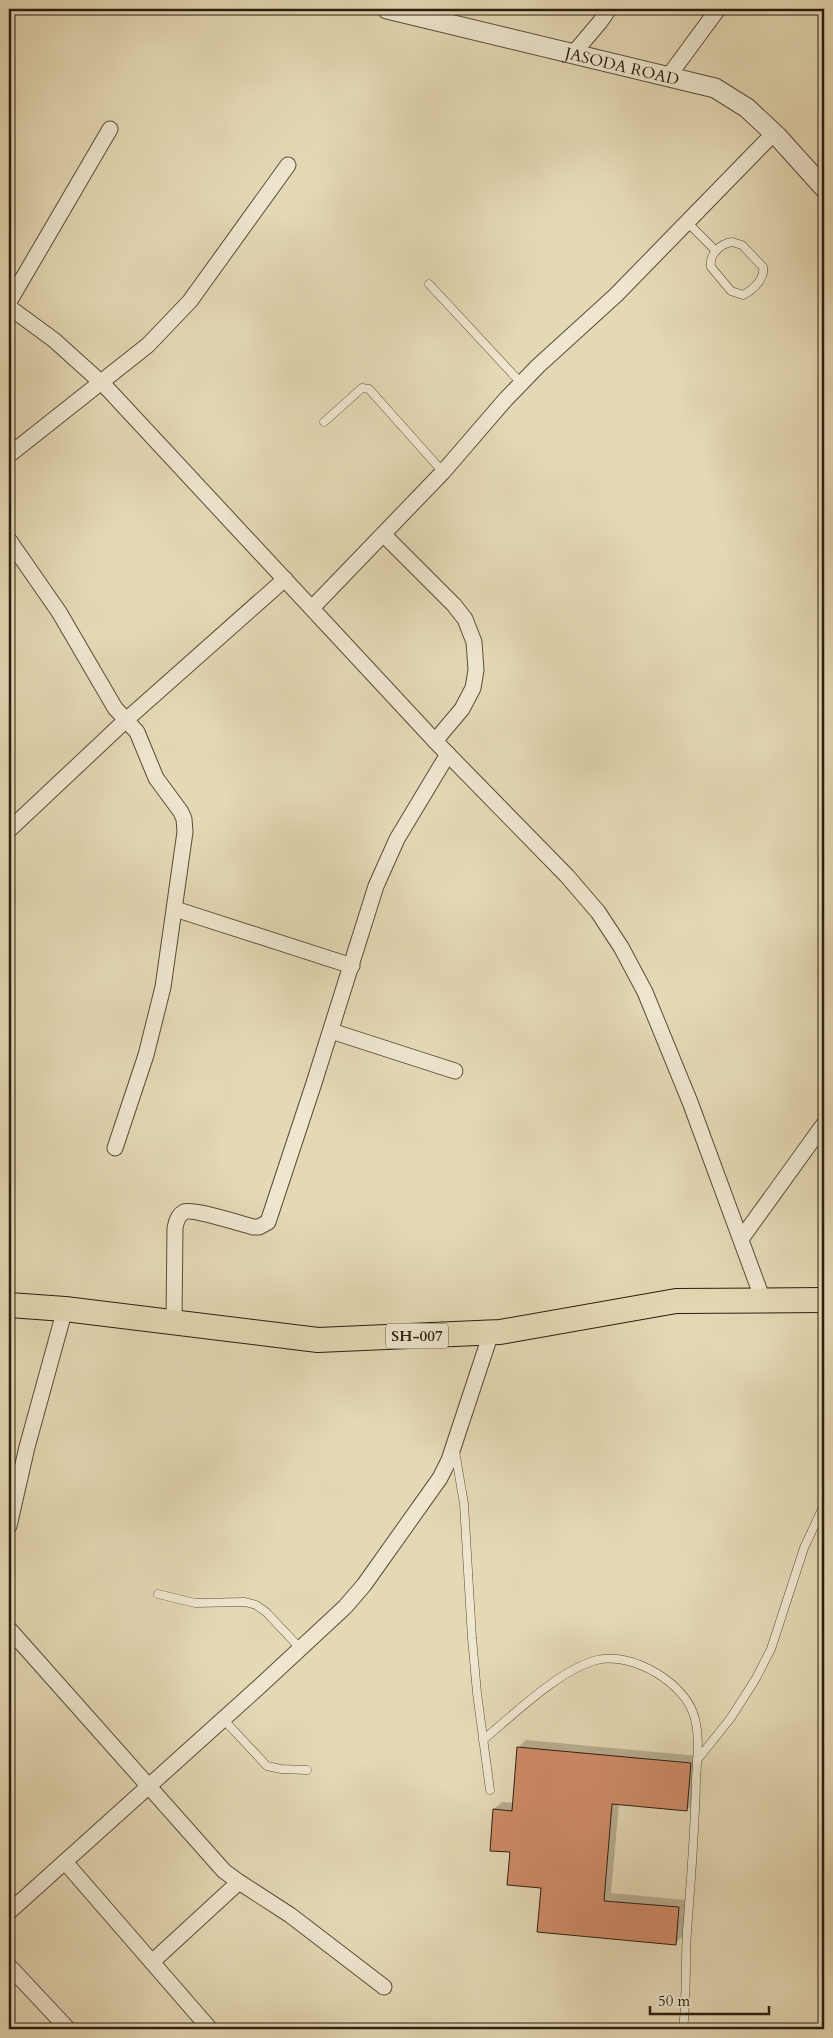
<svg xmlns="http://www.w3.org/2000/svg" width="833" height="2038" font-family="Cardo,serif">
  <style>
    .shadow { fill: #0003 }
    .building { fill: #d08c69; stroke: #2a1d10 }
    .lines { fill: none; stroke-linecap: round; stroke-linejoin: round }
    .service-casing { stroke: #594c39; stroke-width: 9 }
    .minor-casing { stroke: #594c39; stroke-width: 17 }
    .tertiary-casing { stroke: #594c39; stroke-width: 21 }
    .primary-casing { stroke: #2a1d10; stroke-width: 26 }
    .service { stroke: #eee6cf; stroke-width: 8 }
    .minor { stroke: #eee6cf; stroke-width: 15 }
    .tertiary { stroke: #eee6cf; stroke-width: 19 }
    .primary { stroke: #e5d9b5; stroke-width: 24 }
    .labels { text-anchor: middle; stroke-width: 4; stroke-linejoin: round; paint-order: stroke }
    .shield { fill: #eee6cf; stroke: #655949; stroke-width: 1 }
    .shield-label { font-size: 15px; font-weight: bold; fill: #2a1d10 }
    .street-label { font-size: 16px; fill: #2a1d10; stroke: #eee6cf }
  </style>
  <rect width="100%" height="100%" fill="#e5d9b5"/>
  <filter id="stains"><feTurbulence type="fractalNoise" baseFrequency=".004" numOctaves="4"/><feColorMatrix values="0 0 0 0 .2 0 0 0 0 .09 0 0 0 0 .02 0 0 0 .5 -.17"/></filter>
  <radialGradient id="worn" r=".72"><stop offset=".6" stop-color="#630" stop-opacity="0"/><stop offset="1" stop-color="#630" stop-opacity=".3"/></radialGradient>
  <polygon class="shadow" points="526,1740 698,1756 694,1802 687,1810 619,1804 611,1893 686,1900 683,1936 675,1943 542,1887 511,1851 494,1809 502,1802 514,1803 518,1748"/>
  <polygon class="building" points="517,1747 691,1763 687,1811 612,1804 604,1901 679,1907 676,1945 537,1932 541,1888 507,1885 510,1852 490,1851 493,1809 512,1811"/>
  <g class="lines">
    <g class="service-casing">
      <g id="service">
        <polyline points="687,222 716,251"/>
        <path d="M 732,242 L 742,245 L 763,267 C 765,279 753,290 743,295 L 731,291 L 711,267 C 709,254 720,244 732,242 Z"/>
        <polyline points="429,284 521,383"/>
        <polyline points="324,422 362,388 369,389 443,472"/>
        <polyline points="455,1451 464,1504 472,1638 477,1693 490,1790"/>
        <polyline points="158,1594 195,1603 245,1602 256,1605 266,1612 300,1648"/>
        <polyline points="223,1719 267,1766 281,1769 307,1770"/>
        <path d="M 483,1740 C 512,1716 560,1669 597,1660 C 631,1651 687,1683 695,1719 C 700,1739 697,1760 696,1780 C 695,1830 691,1880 687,1931 C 685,1963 687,1997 683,2029"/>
        <polyline points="697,1760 730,1719 755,1680 771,1649 804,1548 824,1505"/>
      </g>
    </g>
    <g class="minor-casing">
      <g id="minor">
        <polyline points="572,55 600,22 609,9"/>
        <polyline points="668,77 718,9"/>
        <polyline points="9,302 110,129"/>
        <polyline points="9,307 54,340 105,386 435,741 567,876 598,912 621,947 645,992 690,1102 763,1300"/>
        <polyline points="9,455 148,345 190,301 288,165"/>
        <polyline points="384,535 454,605 465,619 474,642 476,670 473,688 462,709 435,741"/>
        <polyline points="9,540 59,612 115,708 137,732 156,778 181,812 184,819 185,832 163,987 146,1055 115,1148"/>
        <polyline points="312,608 443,472 506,399 538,366 616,295 774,133"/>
        <polyline points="9,830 126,720 285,579"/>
        <polyline points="175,909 352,966"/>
        <polyline points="331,1031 455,1071"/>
        <polyline points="741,1239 824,1124"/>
        <path d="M 174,1322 L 175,1228 C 176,1222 178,1215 184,1212 C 192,1208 242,1224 253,1227 L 259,1227 L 268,1222 L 314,1083 L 376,886 L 397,839 L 448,754"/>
        <polyline points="9,1526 27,1447 65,1309"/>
        <polyline points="9,1629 224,1871 239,1882 290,1915 384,1987"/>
        <polyline points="65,1862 210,2029"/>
        <polyline points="9,1912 260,1686 345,1607 364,1585 440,1478 449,1460 491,1333"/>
        <polyline points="152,1962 239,1882"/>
        <polyline points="9,1966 68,2029"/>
      </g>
    </g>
    <g class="tertiary-casing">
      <g id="tertiary">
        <path id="s1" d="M 387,9 L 715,88 L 747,108 L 778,137 L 824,188"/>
      </g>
    </g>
    <g class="primary-casing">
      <polyline id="primary" points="9,1305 65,1309 318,1340 500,1332 676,1301 824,1300"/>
    </g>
    <use href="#service" class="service"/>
    <use href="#minor" class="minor"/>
    <use href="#tertiary" class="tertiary"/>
    <use href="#primary" class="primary"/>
  </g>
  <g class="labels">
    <rect class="shield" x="386" y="1323.5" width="62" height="25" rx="4"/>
    <g class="shield-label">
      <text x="417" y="1341">SH-007</text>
    </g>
    <g class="street-label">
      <text dy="6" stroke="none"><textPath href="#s1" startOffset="242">JASODA ROAD</textPath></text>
    </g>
  </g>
  <rect width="833" height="2038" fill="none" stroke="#e5d9b5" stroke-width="30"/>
  <rect x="10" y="10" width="813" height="2018" fill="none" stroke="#2a1d10" stroke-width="2.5"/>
  <rect x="15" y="15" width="803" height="2008" fill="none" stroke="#2a1d10"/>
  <path d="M650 2006v8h119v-8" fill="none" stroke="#2a1d10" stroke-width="2.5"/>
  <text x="658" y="2006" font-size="15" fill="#2a1d10" stroke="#eee6cf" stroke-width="4" paint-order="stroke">50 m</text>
  <rect width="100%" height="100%" filter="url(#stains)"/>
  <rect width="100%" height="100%" fill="url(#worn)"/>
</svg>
